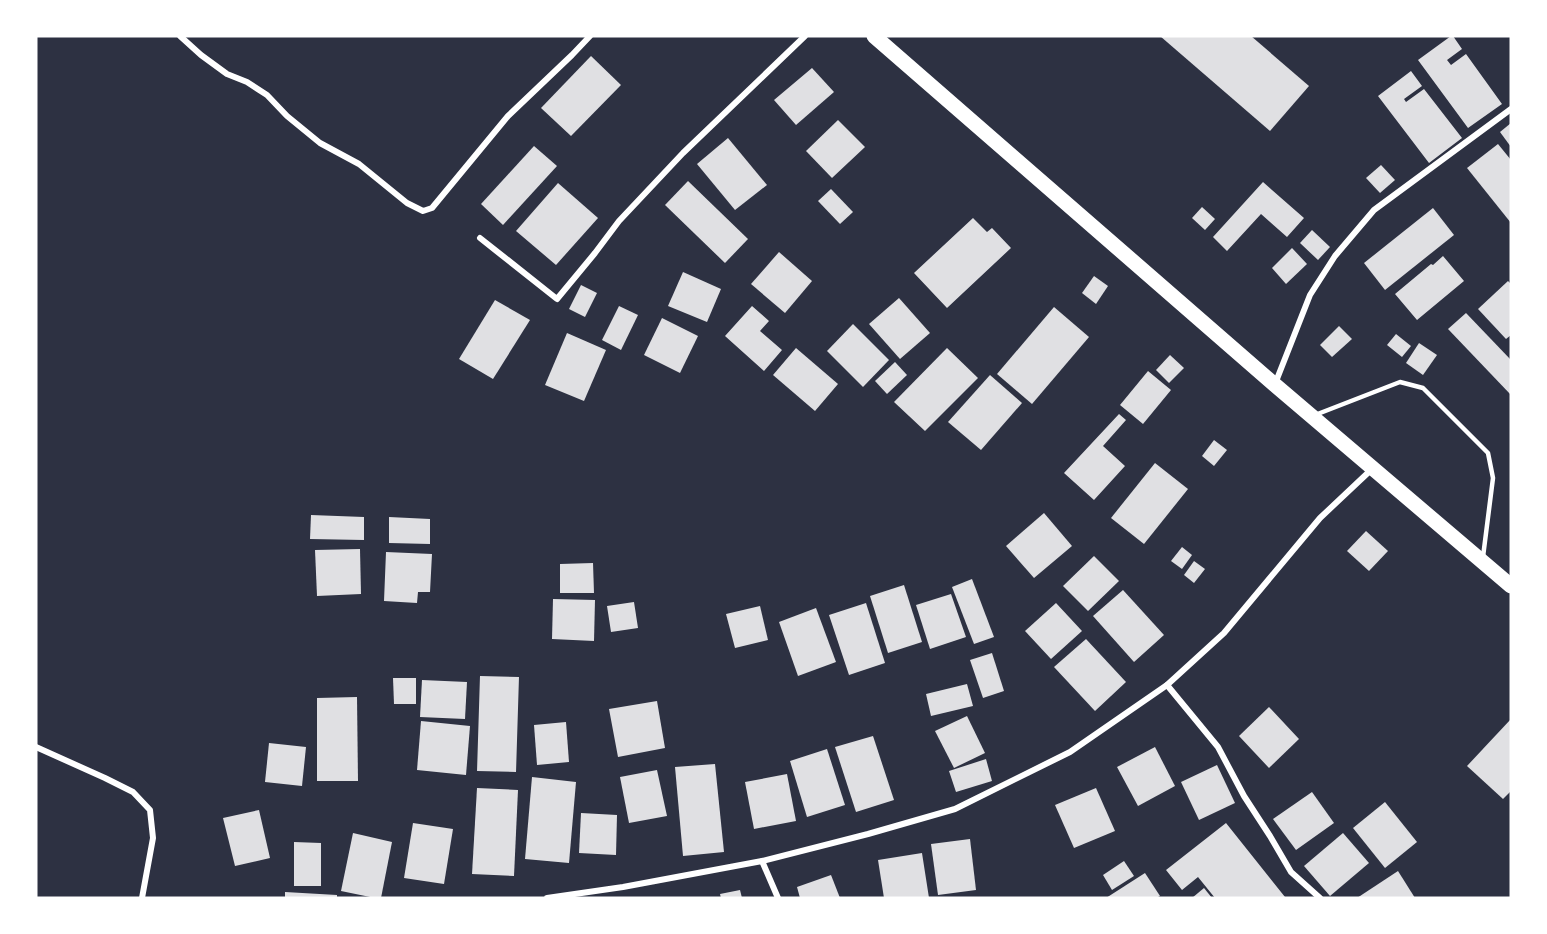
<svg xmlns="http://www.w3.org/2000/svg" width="1547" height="934" font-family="'Roboto Condensed',sans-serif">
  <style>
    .building { fill: #e0e0e3 }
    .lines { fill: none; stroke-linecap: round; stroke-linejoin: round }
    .service { stroke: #fff; stroke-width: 4.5 }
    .minor { stroke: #fff; stroke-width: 6 }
    .primary { stroke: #fff; stroke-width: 15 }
  </style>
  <rect width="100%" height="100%" fill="#2d3142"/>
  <g class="building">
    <polygon points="1160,36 1251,36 1309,86 1270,131"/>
    <polygon points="1451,36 1453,36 1462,49 1447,60 1451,65 1466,54 1502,104 1468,128 1418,60"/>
    <polygon points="591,56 621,85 571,136 541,108"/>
    <polygon points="812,68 834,92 796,125 774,100"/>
    <polygon points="1411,71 1422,86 1404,99 1406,102 1424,89 1462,138 1429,163 1378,96"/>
    <polygon points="838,120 865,147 832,178 806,151"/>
    <polygon points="1511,123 1511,147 1500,132"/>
    <polygon points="728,138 767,185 735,210 697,164"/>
    <polygon points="1498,144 1511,160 1511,223 1467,168"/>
    <polygon points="534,146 557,166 503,225 481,204"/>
    <polygon points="1381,165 1395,180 1380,193 1366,178"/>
    <polygon points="688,181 748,239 725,263 665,205"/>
    <polygon points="1263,182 1304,218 1287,237 1261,214 1227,251 1213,237"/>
    <polygon points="558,183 598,218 556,265 516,231"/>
    <polygon points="831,189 853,212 840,224 818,201"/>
    <polygon points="1202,207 1215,219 1205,230 1192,218"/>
    <polygon points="1433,208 1454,235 1385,290 1364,263"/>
    <polygon points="973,218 987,232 992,228 1011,248 947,308 914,273"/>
    <polygon points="1312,230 1330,247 1318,260 1300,243"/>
    <polygon points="1292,248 1307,264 1286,284 1272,268"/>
    <polygon points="779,252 812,281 785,313 751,284"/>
    <polygon points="1443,256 1464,281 1417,320 1395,294 1431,264 1433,265"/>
    <polygon points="683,272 721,289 707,322 668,306"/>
    <polygon points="1094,276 1108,286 1096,304 1082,293"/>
    <polygon points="1508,281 1511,284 1511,335 1506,339 1478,309"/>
    <polygon points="581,285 597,293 585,317 569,309"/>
    <polygon points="899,298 930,333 900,359 869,324"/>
    <polygon points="495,300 530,320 493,379 459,359"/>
    <polygon points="619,306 638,315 621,350 602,340"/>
    <polygon points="752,306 769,321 760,331 782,350 764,371 725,336"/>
    <polygon points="1054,307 1089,337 1032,404 997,374"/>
    <polygon points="1466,313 1511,360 1511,395 1448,329"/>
    <polygon points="662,318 698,336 680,373 644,355"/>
    <polygon points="853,324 889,360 863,387 827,351"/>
    <polygon points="1339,326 1352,339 1332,357 1320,345"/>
    <polygon points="567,333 606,350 584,401 545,385"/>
    <polygon points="1396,334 1411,346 1402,357 1387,345"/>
    <polygon points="1419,343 1437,355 1423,375 1406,363"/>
    <polygon points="796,348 838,384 815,411 773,375"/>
    <polygon points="947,348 978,378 925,431 894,402"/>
    <polygon points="1170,355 1184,368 1169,383 1156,370"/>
    <polygon points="895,362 907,375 887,394 875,381"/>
    <polygon points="1148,371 1171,390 1143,424 1120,405"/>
    <polygon points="990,375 1022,403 981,450 948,422"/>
    <polygon points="1119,414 1126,420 1103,446 1125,466 1094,500 1064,473"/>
    <polygon points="1214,440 1227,450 1214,466 1202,456"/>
    <polygon points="1155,463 1188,489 1144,544 1111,518"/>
    <polygon points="1044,513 1072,546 1034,578 1006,546"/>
    <polygon points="311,515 364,517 364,540 310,539"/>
    <polygon points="389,517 430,519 430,544 389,543"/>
    <polygon points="1366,531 1388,551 1369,571 1347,551"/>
    <polygon points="1182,547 1192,555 1182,569 1171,561"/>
    <polygon points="360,549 361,594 317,596 315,550"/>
    <polygon points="386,552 432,554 430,592 418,592 417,603 384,601"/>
    <polygon points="1094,556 1119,581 1088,611 1063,586"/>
    <polygon points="1194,561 1205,569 1194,583 1184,575"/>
    <polygon points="593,563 594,593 560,593 560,564"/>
    <polygon points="972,579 994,637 974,644 952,587"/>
    <polygon points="904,585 922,642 888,653 870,596"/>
    <polygon points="1123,590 1164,635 1134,662 1093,616"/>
    <polygon points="951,594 966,637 930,649 916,605"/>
    <polygon points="553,599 595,600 594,641 552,639"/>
    <polygon points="634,602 638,628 611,632 607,606"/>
    <polygon points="866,603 885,663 849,675 829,615"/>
    <polygon points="1056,603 1082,631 1051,659 1025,631"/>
    <polygon points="760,606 768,640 735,648 726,614"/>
    <polygon points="816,608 836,662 798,676 779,622"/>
    <polygon points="1086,639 1126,682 1095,711 1054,667"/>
    <polygon points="992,653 1004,691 983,698 970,660"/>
    <polygon points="480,676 519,677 516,772 477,771"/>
    <polygon points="393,678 416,678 416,704 394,704"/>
    <polygon points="422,680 467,682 465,719 420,717"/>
    <polygon points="967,684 973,706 931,716 926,694"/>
    <polygon points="357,697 358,781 317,781 317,698"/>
    <polygon points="657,701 665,748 618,757 609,709"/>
    <polygon points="1269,707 1299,739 1269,768 1239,736"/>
    <polygon points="967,716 985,753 954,768 935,731"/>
    <polygon points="1511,719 1511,791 1503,799 1467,766"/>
    <polygon points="421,721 470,726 466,775 417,770"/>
    <polygon points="566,722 569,762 537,765 534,725"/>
    <polygon points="873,736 894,800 856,812 835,747"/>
    <polygon points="269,743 306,747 302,786 265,782"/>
    <polygon points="1155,747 1175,786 1138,806 1117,767"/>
    <polygon points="827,749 845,805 807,817 790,761"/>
    <polygon points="986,759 992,781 956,792 949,771"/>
    <polygon points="715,764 724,852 683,856 675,767"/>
    <polygon points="1217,765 1235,803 1199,820 1181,782"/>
    <polygon points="657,770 667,816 629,823 620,777"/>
    <polygon points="787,774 796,821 754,829 745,782"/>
    <polygon points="532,777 576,782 569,863 525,859"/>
    <polygon points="477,788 518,790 514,876 472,874"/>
    <polygon points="1096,788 1115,831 1074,848 1055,805"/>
    <polygon points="1312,792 1334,823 1296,850 1273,819"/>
    <polygon points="1385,802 1417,842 1385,868 1353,828"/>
    <polygon points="259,810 270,858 235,866 223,818"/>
    <polygon points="581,813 617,815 616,855 579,853"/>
    <polygon points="413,823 453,829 444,884 404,878"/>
    <polygon points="1226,823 1285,897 1284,898 1215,898 1198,877 1182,890 1166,870"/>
    <polygon points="353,833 392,842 381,898 375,898 341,891"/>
    <polygon points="1343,833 1369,863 1330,896 1304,866"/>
    <polygon points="970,839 976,890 938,895 931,844"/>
    <polygon points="294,842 321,843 321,886 294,886"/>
    <polygon points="922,853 929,898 884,898 878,860"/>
    <polygon points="1124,861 1134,876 1112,890 1103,875"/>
    <polygon points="1398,871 1415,898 1357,898"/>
    <polygon points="1145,873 1160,896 1156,898 1106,898"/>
    <polygon points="831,875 840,898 800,898 797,887"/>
    <polygon points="1204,888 1212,898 1192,898"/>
    <polygon points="740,890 742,898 721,898 720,894"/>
    <polygon points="285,892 337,895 337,898 285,898"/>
  </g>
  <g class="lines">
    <polyline class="service" points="1315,415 1400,382 1423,388 1488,453 1493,478 1483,557"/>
    <g class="minor">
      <polyline points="180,36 201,55 227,74 247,82 267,95 287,116 320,143 359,164 407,203 423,211 432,208 508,116 572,55 590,36"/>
      <polyline points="480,238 557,299 595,253 619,221 683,153 805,36"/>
      <polyline points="1275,384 1310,295 1335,256 1374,210 1511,109"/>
      <polyline points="1167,685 1218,747 1244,796 1270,836 1291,872 1320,898"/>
      <polyline points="36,747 105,778 133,792 150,810 153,838 142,898"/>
      <polyline points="762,861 778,898"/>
      <polyline points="547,898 623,887 762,861 868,834 955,809 1070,752 1167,685 1224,633 1320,518 1372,469"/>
    </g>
    <polyline class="primary" points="874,36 1275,385 1511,586"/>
  </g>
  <rect width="1547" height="934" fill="none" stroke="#ffffff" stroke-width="75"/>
</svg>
